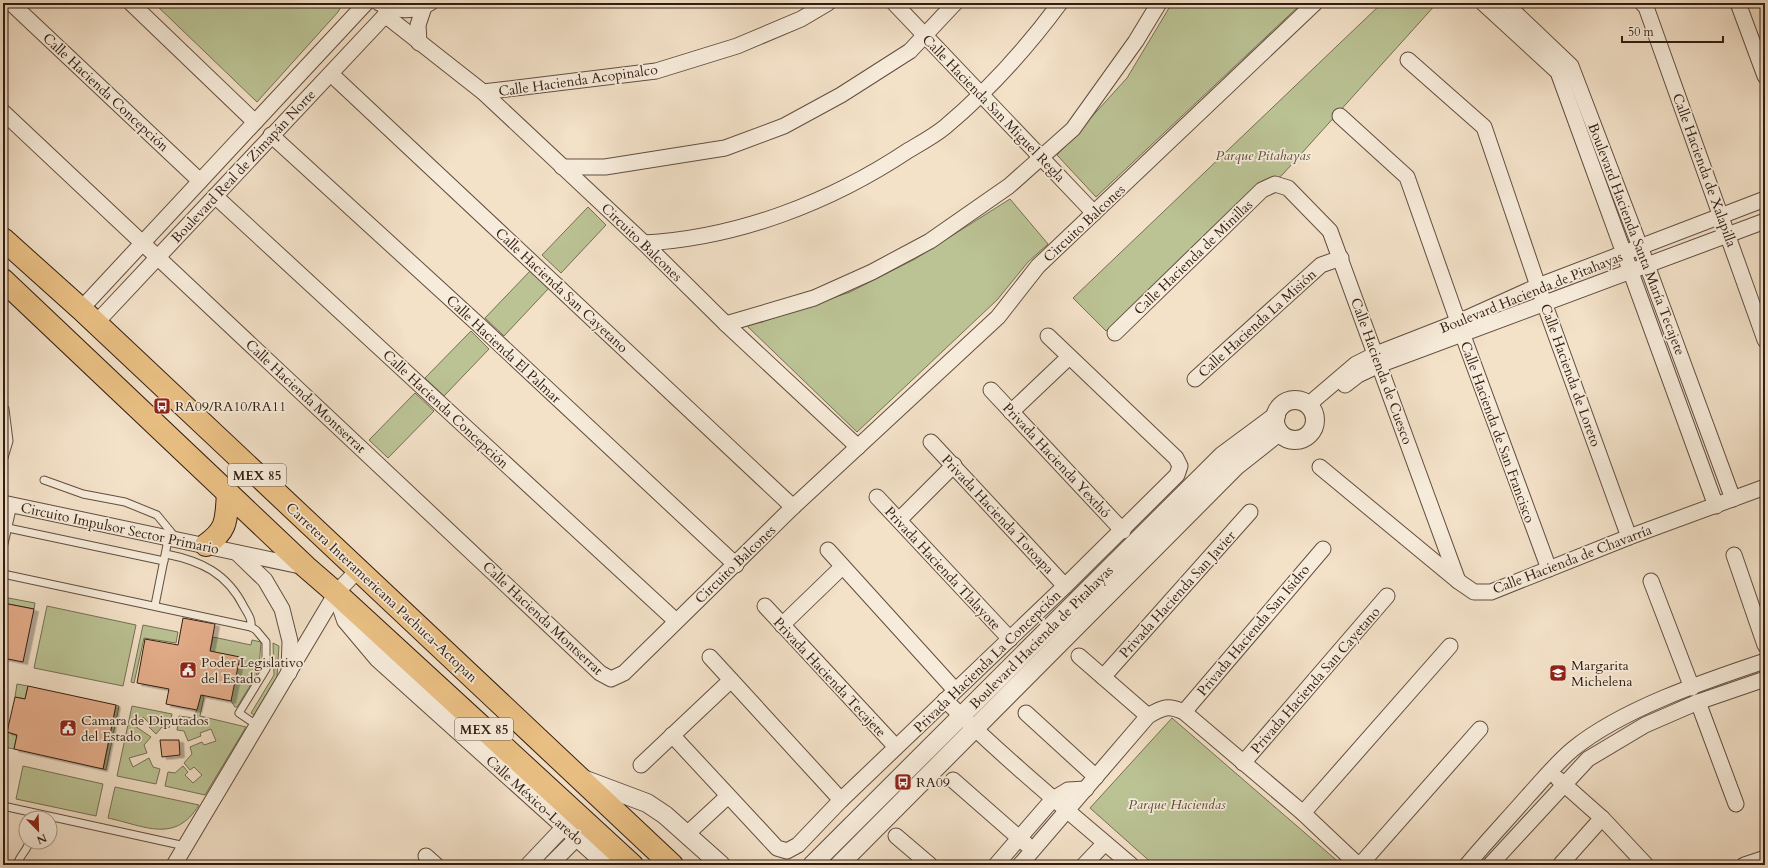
<svg xmlns="http://www.w3.org/2000/svg" width="1768" height="868" font-family="Cardo,serif">
  <style>
    .green { fill: #bbc395; stroke: #767054 }
    .building { fill: #e6af8c; stroke: #321d12; filter: url(#shadow) }
    .lines { fill: none; stroke-linecap: round; stroke-linejoin: round }
    .service-casing { stroke: #624e40; stroke-width: 9 }
    .minor-casing { stroke: #624e40; stroke-width: 17 }
    .tertiary-casing { stroke: #624e40; stroke-width: 20 }
    .primary-casing { stroke: #321d12; stroke-width: 24 }
    .service { stroke: #f7ecdb; stroke-width: 7 }
    .minor { stroke: #f7ecdb; stroke-width: 15 }
    .tertiary { stroke: #f7ecdb; stroke-width: 18 }
    .primary { stroke: #eac084; stroke-width: 22 }
    .labels { text-anchor: middle; stroke-width: 3.5; stroke-linejoin: round; paint-order: stroke }
    .shield { fill: #f7ecdb; stroke: #6d5b4e; stroke-width: 1 }
    .shield-label { font-size: 13px; font-weight: bold; fill: #321d12 }
    .street-label { font-size: 14px; fill: #321d12; stroke: #f7ecdb }
    .park-label { font-size: 14px; font-style: italic; fill: #5b4f39; stroke: #f7ecdb }
    .poi-label { font-size: 14px; fill: #321d12; stroke: #f7ecdb; text-anchor: start }
  </style>
  <defs>
    <filter id="shadow"><feDropShadow dx="4.5" dy="2.5" stdDeviation="0" flood-color="#0004"/></filter>
  </defs>
  <rect width="100%" height="100%" fill="#f3e1c8"/>
  <filter id="stains"><feTurbulence type="fractalNoise" baseFrequency=".005" numOctaves="4"/><feColorMatrix values="0 0 0 0 .2 0 0 0 0 .09 0 0 0 0 .02 0 0 0 .5 -.17"/></filter>
  <radialGradient id="worn" r=".72"><stop offset=".6" stop-color="#630" stop-opacity="0"/><stop offset="1" stop-color="#630" stop-opacity=".3"/></radialGradient>
  <g class="green">
    <polygon points="154,3 343,3 338,12 257,102"/>
    <polygon points="1172,3 1302,3 1096,197 1057,155 1127,78"/>
    <polygon points="1382,3 1437,3 1283,174 1106,331 1073,298"/>
    <polygon points="1010,199 1048,244 1028,262 997,300 857,432 746,325 762,322 850,292 915,259"/>
    <polygon points="588,207 606,225 561,273 542,255"/>
    <polygon points="531,270 549,288 504,336 485,318"/>
    <polygon points="471,331 489,349 444,396 425,378"/>
    <polygon points="415,393 434,411 388,458 369,440"/>
    <polygon points="3,597 35,603 34,609 3,603"/>
    <polygon points="47,606 136,625 123,686 34,668"/>
    <polygon points="143,625 178,632 176,643 144,638 134,683 131,682"/>
    <polygon points="213,637 251,645 252,640 261,642 259,667 256,676 237,707 235,707 231,701 210,651"/>
    <polygon points="273,643 279,646 277,677 254,715 251,713 274,675"/>
    <polygon points="17,684 28,686 25,699 15,697"/>
    <polygon points="201,695 204,697 200,716 246,727 205,795 165,786 168,772 175,773 183,766 188,772 185,775 193,783 202,775 194,767 190,770 184,763 192,754 190,747 202,742 204,745 216,741 211,729 200,733 201,736 188,741 184,731 177,730 179,716 194,718"/>
    <polygon points="116,705 119,706 106,770 103,769"/>
    <polygon points="132,706 172,714 169,728 162,727 156,734 149,727 151,725 143,717 135,726 151,737 144,745 147,753 129,758 133,767 149,758 153,767 160,769 156,784 117,776"/>
    <polygon points="1172,718 1342,865 1154,865 1090,808"/>
    <polygon points="7,732 17,735 14,749 4,747"/>
    <polygon points="23,766 103,784 96,816 16,799"/>
    <path d="M 115,787 L 199,805 C 175,844 145,826 108,818 Z"/>
  </g>
  <g class="building">
    <polygon points="3,603 34,609 23,662 3,658"/>
    <polygon points="183,618 215,624 210,651 240,657 231,701 201,695 197,710 181,707 166,704 169,689 137,683 145,639 178,645"/>
    <polygon points="28,686 116,705 103,769 14,749 17,735 7,732 15,697 25,699"/>
    <polygon points="160,740 179,740 180,755 162,757"/>
  </g>
  <g class="lines">
    <g class="service-casing">
      <g id="service">
        <polyline points="3,407 5,409 9,441 3,461"/>
        <polyline points="44,480 83,494 125,502 157,515 176,538"/>
        <polyline points="8,528 164,561"/>
        <polyline points="3,548 13,505"/>
        <path d="M 3,574 L 251,627 C 252,619 248,614 244,607 C 227,573 201,561 166,554"/>
        <polyline points="155,605 167,545"/>
        <polyline points="251,627 256,630 266,642 266,669 239,713 258,726"/>
        <polyline points="3,806 185,846"/>
        <path d="M 17,865 C 19,856 27,851 29,842"/>
      </g>
    </g>
    <g class="minor-casing">
      <g id="minor">
        <polyline points="11,3 200,181"/>
        <polyline points="131,3 255,122"/>
        <path d="M 379,3 C 394,11 415,13 430,3"/>
        <polyline points="894,3 1094,213"/>
        <polyline points="1483,3 1558,72 1716,506"/>
        <polyline points="1505,3 1571,66 1647,265 1733,499"/>
        <polyline points="1642,3 1646,7 1765,340"/>
        <polyline points="1738,3 1765,76"/>
        <polyline points="385,15 483,92 644,243 726,324 858,447"/>
        <polyline points="419,43 418,25 424,7"/>
        <polyline points="1408,60 1484,127 1538,286 1629,537"/>
        <polyline points="331,74 793,507"/>
        <polyline points="483,92 656,71 737,46 801,19 828,3"/>
        <polyline points="3,112 600,673 611,679 624,673 793,507 998,317 1038,266 1315,3"/>
        <polyline points="1340,116 1407,177 1462,333 1549,569"/>
        <polyline points="271,135 479,325 736,565"/>
        <polyline points="562,167 605,167 725,148 784,126 841,95 910,51 955,3"/>
        <polyline points="215,196 676,621"/>
        <path d="M 644,243 C 738,238 831,202 909,150 C 921,143 934,136 945,127 C 989,90 1026,49 1060,3"/>
        <polyline points="81,309 366,3"/>
        <polyline points="95,324 392,8"/>
        <polyline points="726,324 814,298 872,272 930,241 1009,186 1073,129 1136,41 1159,3"/>
        <polyline points="1115,333 1262,190 1275,184 1288,188 1330,231 1458,581"/>
        <polyline points="1195,379 1321,265 1341,258"/>
        <polyline points="1345,385 1358,375 1379,365 1765,221"/>
        <polyline points="991,390 1123,531"/>
        <polyline points="1308,405 1356,364 1376,354 1458,322 1538,286 1765,199"/>
        <polyline points="1011,412 1069,357"/>
        <polyline points="931,442 1065,586"/>
        <polyline points="1320,467 1458,581 1474,592 1491,592 1629,537 1765,487"/>
        <polyline points="877,497 1010,639"/>
        <polyline points="3,503 305,567"/>
        <polyline points="899,520 954,465"/>
        <polyline points="828,550 955,690"/>
        <polyline points="237,553 265,580 282,609 290,641 289,673"/>
        <polyline points="1734,555 1765,645"/>
        <polyline points="1651,581 1692,688"/>
        <polyline points="765,606 896,747"/>
        <polyline points="782,625 842,567"/>
        <polyline points="1079,656 1148,716"/>
        <polyline points="710,657 841,800"/>
        <polyline points="1103,677 1250,512"/>
        <path d="M 945,700 C 1004,758 1068,811 1131,865"/>
        <polyline points="1698,702 1736,804"/>
        <polyline points="1184,712 1323,549"/>
        <polyline points="1026,713 1096,777"/>
        <polyline points="672,735 777,848 787,851 798,845 841,800 1065,586 1177,475 1180,466 1176,458 1048,336"/>
        <polyline points="1243,763 1387,596"/>
        <polyline points="641,765 731,680"/>
        <polyline points="1558,779 1602,818 1646,865"/>
        <polyline points="953,780 1026,844"/>
        <polyline points="1303,813 1450,646"/>
        <polyline points="687,834 728,796"/>
        <polyline points="896,836 930,865"/>
        <polyline points="426,856 436,865"/>
        <polyline points="1561,864 1602,818"/>
        <polyline points="174,865 336,593 357,571"/>
        <polyline points="528,865 564,827"/>
        <polyline points="550,865 577,838"/>
        <polyline points="996,865 1053,799 1068,790 1086,789"/>
        <path d="M 1020,865 L 1148,716 C 1163,707 1168,705 1184,712 L 1303,813 L 1358,865"/>
        <polyline points="1084,865 1105,843"/>
        <polyline points="1360,865 1480,729"/>
        <path d="M 1467,865 C 1486,842 1507,820 1527,797 C 1542,781 1556,763 1573,749 C 1622,709 1705,681 1765,661"/>
        <polyline points="1490,865 1588,759 1645,725 1698,702 1765,679"/>
        <polyline points="1744,865 1765,858"/>
      </g>
    </g>
    <g class="tertiary-casing">
      <g id="tertiary">
        <circle cx="1295" cy="420" r="20"/>
        <polyline points="337,594 346,620 378,658 608,865"/>
        <polyline points="583,779 647,803 665,815 721,865"/>
        <polyline points="812,865 1222,456 1276,416"/>
        <polyline points="839,865 1236,466 1279,432"/>
      </g>
    </g>
    <g class="primary-casing">
      <g id="primary">
        <polyline points="3,239 81,309 672,865"/>
        <polyline points="3,280 306,567 336,593 632,865"/>
        <path d="M 206,545 C 228,529 226,520 228,493"/>
      </g>
    </g>
    <use href="#service" class="service"/>
    <use href="#minor" class="minor"/>
    <use href="#tertiary" class="tertiary"/>
    <use href="#primary" class="primary"/>
  </g>
  <defs>
    <g id="bus-square" transform="scale(0.9)"><rect x="-9" y="-9" width="18" height="18" rx="4" fill="#8f2418" stroke="#f7ecdb"/><path d="M-5-6H5V4H4V6H2V4H-2V6H-4V4H-5ZM-3.5-4V0h7V-4ZM-3.5 1.2v1.5H-2V1.2ZM2 1.2v1.5H3.5V1.2Z" fill="#fff"/></g>
    <g id="civic-square" transform="scale(0.9)"><rect x="-9" y="-9" width="18" height="18" rx="4" fill="#8f2418" stroke="#f7ecdb"/><path d="M-.6-6.5H3V-4.5H.6V-3L4-1V1h2V6H-6V1h2V-1L-.6-3ZM-1.2 2.5V6h2.4V2.5Z" fill="#fff"/></g>
    <g id="school-square" transform="scale(0.9)"><rect x="-9" y="-9" width="18" height="18" rx="4" fill="#8f2418" stroke="#f7ecdb"/><path d="M0-5L7-2L0 1L-7-2ZM-4 1L0 2.5L4 1V4Q0 6-4 4Z" fill="#fff"/></g>
  </defs>
  <g fill-rule="evenodd">
    <use href="#bus-square" x="162" y="406"/>
    <use href="#civic-square" x="188" y="670"/>
    <use href="#school-square" x="1558" y="673"/>
    <use href="#civic-square" x="68" y="728"/>
    <use href="#bus-square" x="903" y="782"/>
  </g>
  <g class="labels">
    <g class="shield">
      <rect x="228" y="464" width="58" height="22" rx="3"/>
      <rect x="455" y="718" width="58" height="22" rx="3"/>
    </g>
    <g class="shield-label">
      <text x="257" y="480">MEX 85</text>
      <text x="484" y="734">MEX 85</text>
    </g>
    <g class="street-label">
      <text transform="translate(578 80) rotate(-8)" y="5">Calle Hacienda Acopinalco</text>
      <text transform="translate(106 92) rotate(43)" y="5">Calle Hacienda Concepción</text>
      <text transform="translate(994 108) rotate(46)" y="5">Calle Hacienda San Miguel Regla</text>
      <text transform="translate(243 166) rotate(-47)" y="5">Boulevard Real de Zimapán Norte</text>
      <text transform="translate(1705 170) rotate(70)" y="5">Calle Hacienda de Xalapilla</text>
      <text transform="translate(1084 223) rotate(-43)" y="5">Circuito Balcones</text>
      <text transform="translate(1637 239) rotate(69)" y="5">Boulevard Hacienda Santa María Tecajete</text>
      <text transform="translate(642 242) rotate(44)" y="5">Circuito Balcones</text>
      <text transform="translate(1193 257) rotate(-44)" y="5">Calle Hacienda de Minillas</text>
      <text transform="translate(562 290) rotate(43)" y="5">Calle Hacienda San Cayetano</text>
      <text transform="translate(1531 292) rotate(-22)" y="5">Boulevard Hacienda de Pitahayas</text>
      <text transform="translate(1257 323) rotate(-42)" y="5">Calle Hacienda La Misión</text>
      <text transform="translate(504 349) rotate(43)" y="5">Calle Hacienda El Palmar</text>
      <text transform="translate(1382 371) rotate(70)" y="5">Calle Hacienda de Cuesco</text>
      <text transform="translate(1571 375) rotate(70)" y="5">Calle Hacienda de Loreto</text>
      <text transform="translate(306 396) rotate(43)" y="5">Calle Hacienda Montserrat</text>
      <text transform="translate(446 409) rotate(43)" y="5">Calle Hacienda Concepción</text>
      <text transform="translate(1498 432) rotate(70)" y="5">Calle Hacienda de San Francisco</text>
      <text transform="translate(1057 460) rotate(47)" y="5">Privada Hacienda Yexthó</text>
      <text transform="translate(998 514) rotate(47)" y="5">Privada Hacienda Totoapa</text>
      <text transform="translate(120 528) rotate(12)" y="5">Circuito Impulsor Sector Primario</text>
      <text transform="translate(1572 559) rotate(-21)" y="5">Calle Hacienda de Chavarría</text>
      <text transform="translate(735 564) rotate(-44)" y="5">Circuito Balcones</text>
      <text transform="translate(943 568) rotate(47)" y="5">Privada Hacienda Tlalayote</text>
      <text transform="translate(382 592) rotate(43)" y="5">Carretera Interamericana Pachuca-Actopan</text>
      <text transform="translate(1177 594) rotate(-48)" y="5">Privada Hacienda San Javier</text>
      <text transform="translate(543 618) rotate(43)" y="5">Calle Hacienda Montserrat</text>
      <text transform="translate(1253 630) rotate(-50)" y="5">Privada Hacienda San Isidro</text>
      <text transform="translate(1041 637) rotate(-45)" y="5">Boulevard Hacienda de Pitahayas</text>
      <text transform="translate(987 661) rotate(-44)" y="5">Privada Hacienda La Concepción</text>
      <text transform="translate(830 677) rotate(47)" y="5">Privada Hacienda Tecajete</text>
      <text transform="translate(1315 680) rotate(-49)" y="5">Privada Hacienda San Cayetano</text>
      <text transform="translate(535 800) rotate(42)" y="5">Calle México-Laredo</text>
    </g>
    <g class="park-label">
      <text x="1263" y="160">Parque Pitahayas</text>
      <text x="1177" y="809">Parque Haciendas</text>
    </g>
    <g class="poi-label">
      <text x="175" y="411">RA09/RA10/RA11</text>
      <text x="201" y="667">Poder Legislativo<tspan x="201" dy="16">del Estado</tspan></text>
      <text x="1571" y="670">Margarita<tspan x="1571" dy="16">Michelena</tspan></text>
      <text x="81" y="725">Camara de Diputados<tspan x="81" dy="16">del Estado</tspan></text>
      <text x="916" y="787">RA09</text>
    </g>
  </g>
  <rect width="1768" height="868" fill="none" stroke="#f3e1c8" stroke-width="16"/>
  <rect x="4" y="4" width="1760" height="860" fill="none" stroke="#321d12" stroke-width="2"/>
  <rect x="8" y="8" width="1752" height="852" fill="none" stroke="#321d12"/>
  <g transform="translate(38 830) rotate(157)"><circle r="19" fill="#f7ecdb" stroke="#a8998b"/>
  <path d="M0-3L7 15L0 10L-7 15Z" fill="#8f2418"/>
  <text y="-6" font-size="11" font-weight="bold" text-anchor="middle" fill="#321d12">N</text>
  </g>
  <path d="M1622 36v6h101v-6" fill="none" stroke="#321d12" stroke-width="2"/>
  <text x="1628" y="36" font-size="12" fill="#321d12" stroke="#f7ecdb" stroke-width="3" paint-order="stroke">50 m</text>
  <rect width="100%" height="100%" filter="url(#stains)"/>
  <rect width="100%" height="100%" fill="url(#worn)"/>
</svg>
